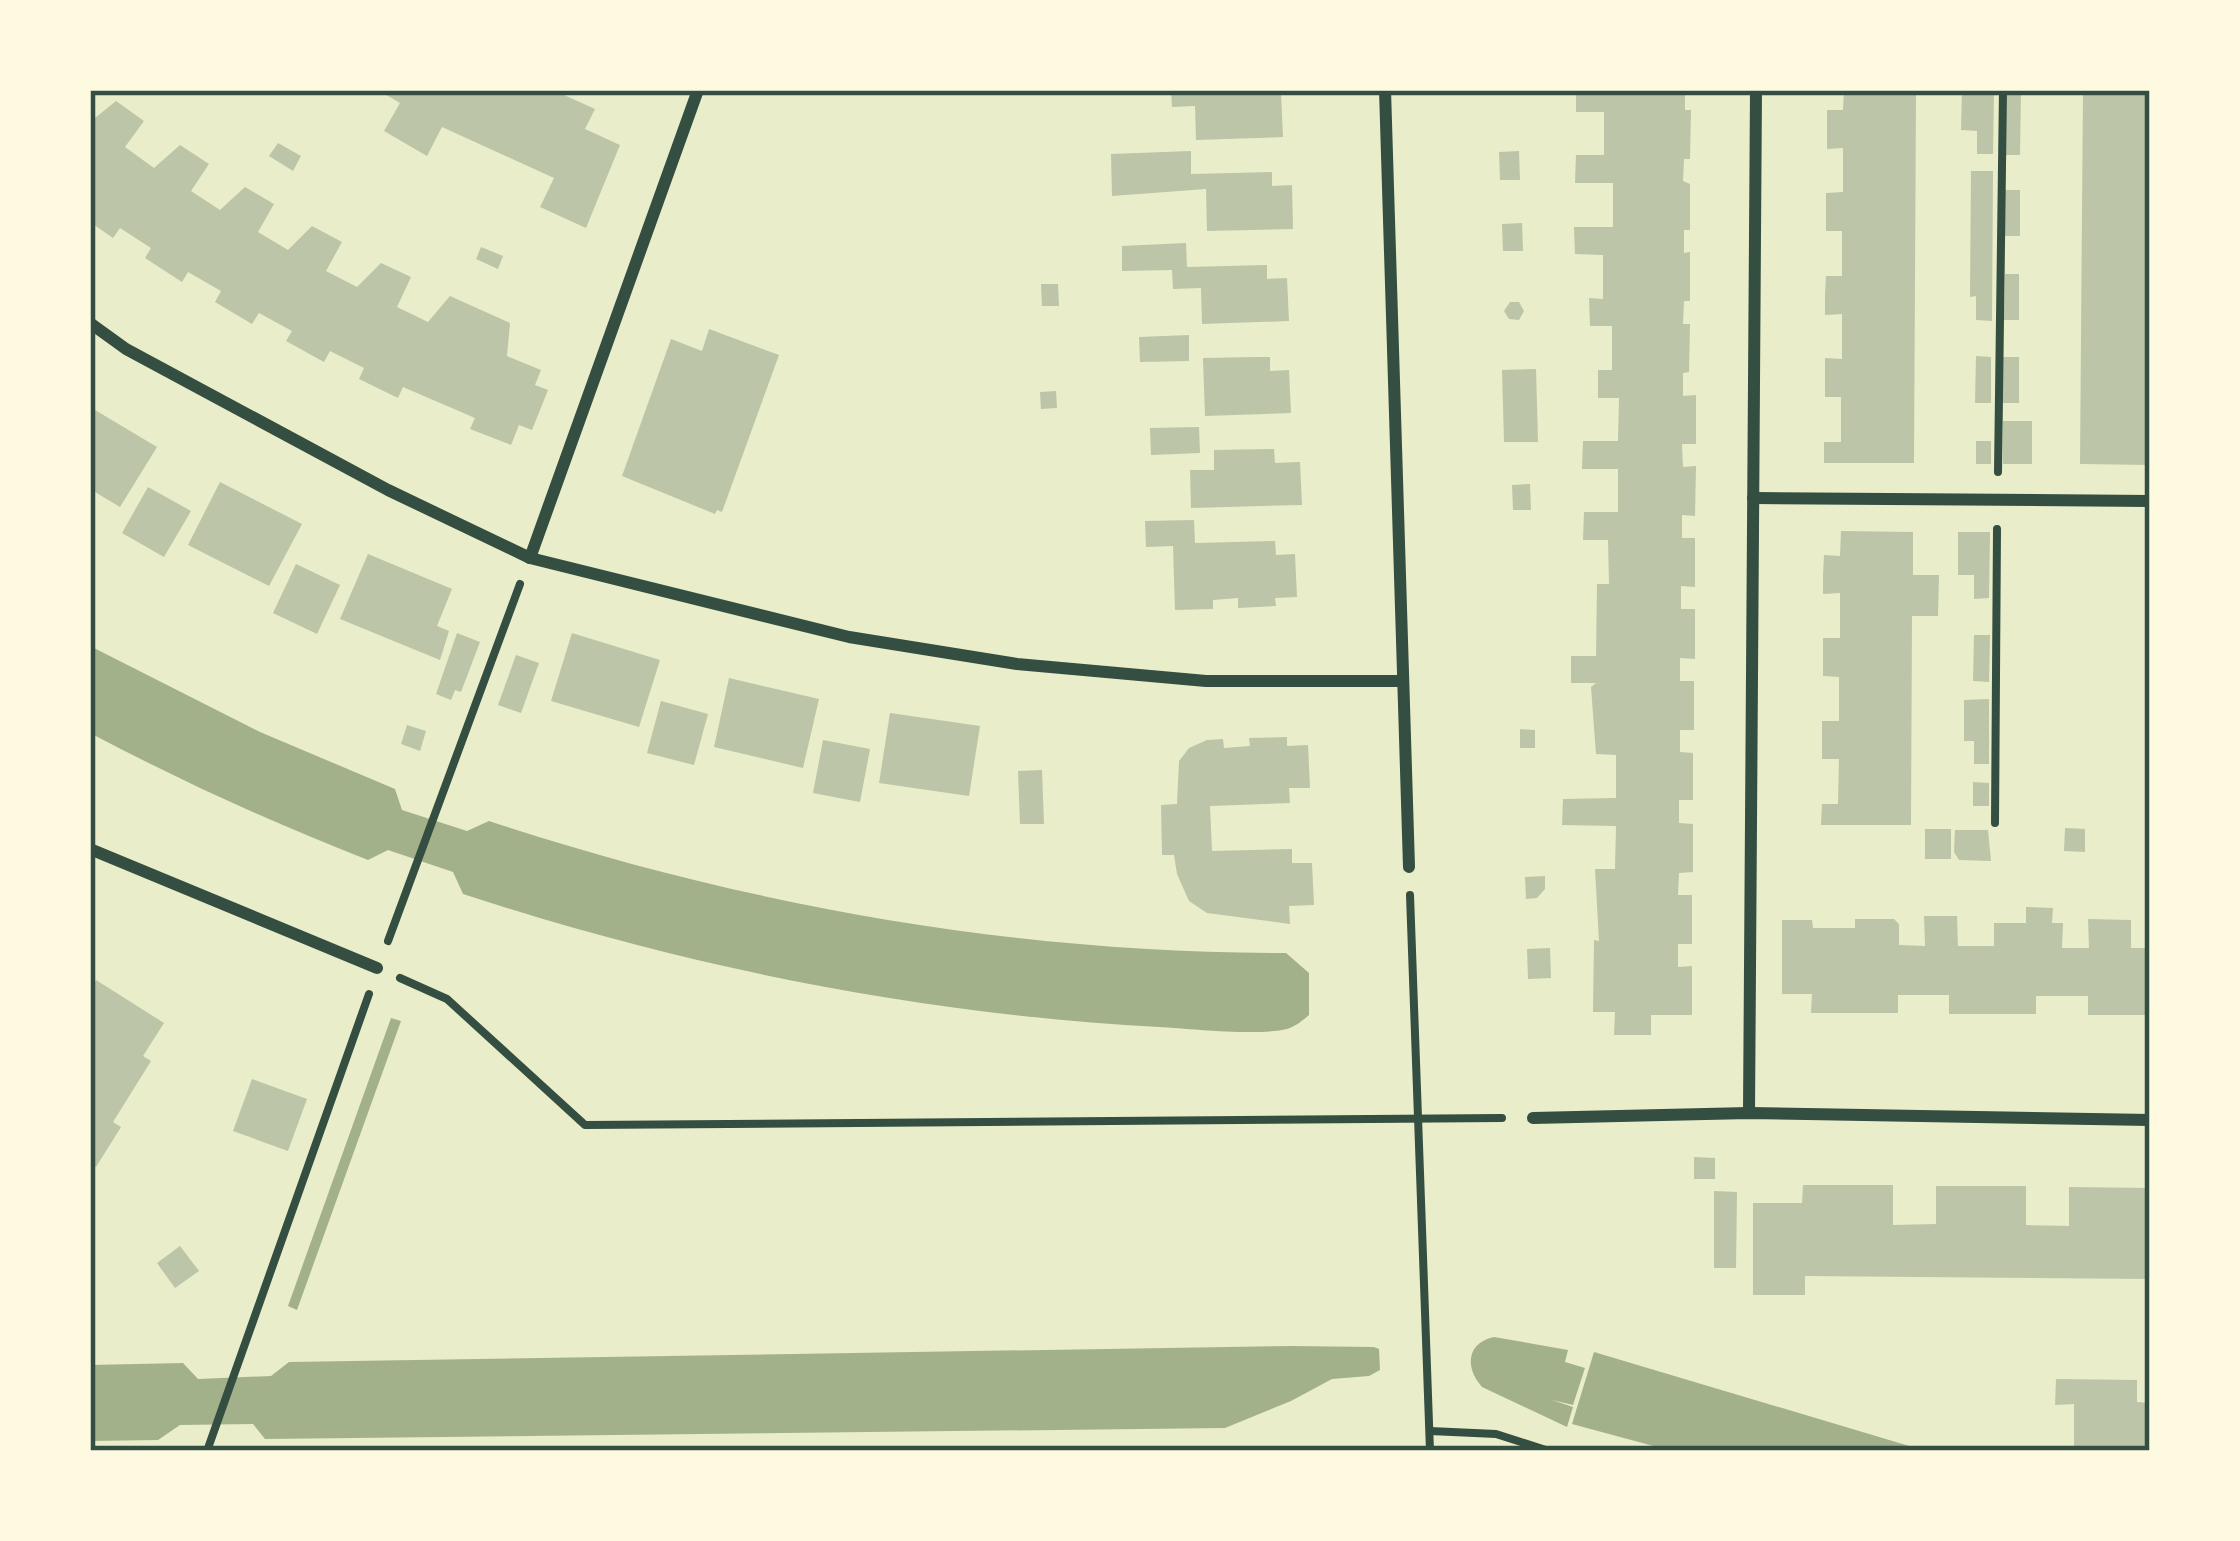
<svg xmlns="http://www.w3.org/2000/svg" width="2240" height="1541" font-family="'PT Sans',sans-serif">
  <style>
    .water { fill: #a3b18a }
    .building { fill: #bcc5a7 }
    .lines { fill: none; stroke-linecap: round; stroke-linejoin: round }
    .path { stroke: #344e41; stroke-width: 8 }
    .minor { stroke: #344e41; stroke-width: 12 }
    .neatline { fill: none; stroke: #344e41; stroke-width: 4.5 }
  </style>
  <rect width="100%" height="100%" fill="#e9edc9"/>
  <g class="water">
    <path d="M 90,646 L 260,732 L 395,789 L 402,810 L 467,831 L 489,821 C 747,906 1014,953 1286,953 L 1309,973 L 1309,1015 C 1303,1020 1295,1027 1287,1029 C 1256,1036 1192,1029 1159,1027 C 921,1014 689,968 463,894 L 453,872 L 388,850 L 368,860 C 273,823 181,781 90,733 Z"/>
    <polygon points="391,1018 401,1021 297,1310 288,1306"/>
    <path d="M 1494,1337 L 1568,1350 L 1565,1362 L 1585,1368 L 1573,1405 L 1552,1400 L 1573,1407 L 1567,1427 L 1482,1387 C 1465,1368 1466,1343 1494,1337 Z"/>
    <polygon points="1291,1346 1374,1347 1379,1349 1380,1370 1369,1376 1332,1379 1291,1401 1225,1428 265,1439 253,1424 180,1425 158,1440 90,1441 90,1365 183,1363 198,1379 271,1376 289,1362"/>
    <polygon points="1594,1352 1926,1451 1672,1451 1572,1424"/>
  </g>
  <g class="building">
    <polygon points="378,90 489,90 500,95 502,90 553,90 595,109 585,129 620,145 586,228 540,207 554,178 442,127 427,156 384,131 400,103"/>
    <polygon points="1171,90 1261,90 1261,94 1281,94 1283,137 1196,140 1195,106 1172,107"/>
    <polygon points="1576,90 1685,90 1685,110 1691,110 1690,159 1684,159 1683,181 1690,184 1690,230 1684,230 1684,253 1690,252 1690,301 1684,301 1683,324 1690,324 1689,372 1683,373 1683,396 1696,395 1696,444 1682,444 1683,467 1696,466 1695,516 1682,515 1682,538 1695,538 1695,587 1681,586 1681,609 1695,609 1695,659 1680,658 1680,681 1694,681 1694,730 1680,730 1680,752 1693,753 1693,800 1679,800 1679,823 1693,824 1693,872 1679,873 1678,895 1692,895 1692,944 1678,944 1678,967 1692,966 1692,1015 1651,1015 1651,1035 1614,1035 1615,1012 1593,1012 1594,940 1599,941 1595,869 1615,869 1616,826 1562,825 1563,799 1616,798 1616,755 1596,754 1591,687 1596,683 1571,683 1571,656 1596,656 1597,584 1609,584 1608,540 1583,540 1584,512 1618,512 1618,469 1582,469 1583,441 1618,441 1619,398 1598,398 1598,370 1612,370 1612,326 1590,326 1589,298 1603,299 1603,255 1575,254 1574,227 1613,227 1613,183 1575,183 1576,155 1604,155 1604,112 1576,112"/>
    <polygon points="1844,90 1916,90 1914,463 1824,463 1824,442 1841,442 1841,397 1825,397 1825,358 1842,359 1842,314 1825,315 1825,295 1826,276 1842,276 1842,231 1826,231 1826,193 1843,192 1843,148 1827,149 1827,110 1843,110"/>
    <polygon points="1962,90 1994,90 1993,154 1977,154 1977,131 1961,130"/>
    <polygon points="2005,90 2021,90 2020,155 2005,155"/>
    <polygon points="2083,90 2150,90 2150,465 2080,464"/>
    <polygon points="116,101 144,121 125,147 154,168 180,145 209,164 191,191 220,210 245,187 274,204 258,232 288,250 312,226 342,242 326,271 357,287 381,263 411,277 397,307 428,322 450,296 510,323 507,356 541,370 535,385 548,390 532,430 519,425 511,445 470,429 475,418 403,387 398,398 359,379 364,368 330,351 324,362 286,341 292,331 259,313 252,324 215,302 221,291 188,272 182,282 145,258 151,248 120,228 113,238 90,222 90,122"/>
    <polygon points="278,143 301,156 293,171 269,156"/>
    <polygon points="1191,151 1191,174 1272,172 1272,186 1292,185 1293,229 1207,231 1206,189 1112,196 1111,154"/>
    <polygon points="1519,151 1520,180 1500,180 1499,152"/>
    <polygon points="1971,171 1993,171 1992,321 1976,320 1976,296 1970,297"/>
    <rect x="2005" y="190" width="15" height="46"/>
    <polygon points="1522,223 1523,251 1503,251 1502,224"/>
    <polygon points="1186,243 1187,267 1267,265 1267,279 1287,278 1289,321 1202,324 1201,288 1173,289 1172,270 1122,271 1122,246"/>
    <polygon points="481,247 503,256 498,269 476,259"/>
    <polygon points="2005,274 2019,274 2019,320 2004,320"/>
    <polygon points="1041,284 1058,284 1059,306 1042,306"/>
    <polygon points="1510,302 1519,302 1524,311 1519,320 1509,319 1504,311"/>
    <polygon points="709,329 779,355 722,512 717,510 715,514 622,476 671,339 702,351"/>
    <polygon points="1189,335 1189,361 1140,362 1139,337"/>
    <polygon points="1976,356 1991,357 1991,403 1975,403"/>
    <polygon points="1257,357 1270,357 1270,371 1289,370 1291,413 1205,416 1203,358"/>
    <rect x="2003" y="357" width="16" height="46"/>
    <polygon points="1536,369 1538,442 1504,442 1502,370"/>
    <polygon points="1056,391 1057,408 1041,409 1040,392"/>
    <polygon points="90,407 157,447 120,507 90,489"/>
    <rect x="2003" y="421" width="29" height="43"/>
    <polygon points="1199,427 1200,453 1151,455 1150,428"/>
    <rect x="1976" y="441" width="15" height="23"/>
    <polygon points="1274,449 1275,463 1300,462 1302,505 1191,508 1190,470 1214,470 1214,450"/>
    <polygon points="220,482 302,524 269,586 188,545"/>
    <polygon points="1530,484 1531,510 1513,510 1512,485"/>
    <polygon points="148,487 191,511 164,557 122,533"/>
    <polygon points="1194,520 1195,543 1275,541 1276,555 1295,554 1297,597 1275,598 1276,606 1238,608 1238,598 1213,600 1213,609 1175,610 1173,546 1146,547 1145,521"/>
    <polygon points="1841,531 1913,532 1913,575 1939,575 1938,616 1912,616 1911,825 1821,825 1822,804 1838,804 1839,759 1822,759 1822,721 1839,721 1839,677 1823,676 1823,638 1840,638 1840,593 1823,594 1823,575 1824,555 1840,556"/>
    <polygon points="1958,532 1990,532 1989,598 1974,599 1974,575 1958,575"/>
    <polygon points="368,554 452,589 437,626 449,631 440,660 340,619"/>
    <polygon points="296,564 340,585 317,634 273,613"/>
    <polygon points="457,633 480,642 461,692 455,690 451,700 436,694"/>
    <polygon points="572,633 660,660 639,727 551,701"/>
    <polygon points="1974,635 1990,635 1989,682 1973,681"/>
    <polygon points="516,655 539,663 521,713 498,705"/>
    <polygon points="729,678 819,699 803,768 714,747"/>
    <polygon points="1989,699 1989,764 1974,764 1974,741 1964,741 1964,700"/>
    <polygon points="661,701 708,714 694,765 647,753"/>
    <polygon points="890,713 980,726 969,796 879,783"/>
    <polygon points="407,725 426,731 420,751 401,744"/>
    <polygon points="1520,729 1535,730 1535,748 1520,748"/>
    <polygon points="1287,737 1287,746 1308,745 1310,788 1289,788 1290,803 1210,806 1212,851 1292,849 1292,863 1312,863 1314,905 1289,906 1290,924 1207,913 1189,901 1177,874 1174,855 1162,855 1161,805 1177,804 1179,761 1189,748 1207,740 1223,739 1224,748 1250,746 1249,738"/>
    <polygon points="823,740 870,749 860,802 813,793"/>
    <polygon points="1042,770 1044,824 1020,824 1018,771"/>
    <polygon points="1973,782 1989,783 1989,806 1973,806"/>
    <polygon points="2065,828 2085,829 2085,852 2064,851"/>
    <rect x="1925" y="829" width="26" height="30"/>
    <polygon points="1955,830 1988,830 1991,861 1959,860 1954,852"/>
    <polygon points="1545,876 1545,889 1537,898 1526,899 1525,877"/>
    <polygon points="2026,907 2053,908 2052,923 2063,923 2062,948 2089,948 2088,919 2131,920 2131,948 2150,948 2150,1015 2088,1015 2088,996 2036,996 2036,1014 1949,1014 1949,995 1898,995 1898,1013 1811,1013 1812,994 1782,994 1782,920 1812,920 1813,928 1855,928 1855,919 1894,919 1899,924 1899,945 1925,946 1924,916 1957,916 1958,946 1994,946 1994,923 2026,923"/>
    <polygon points="1550,948 1551,978 1528,979 1527,949"/>
    <polygon points="96,980 164,1023 143,1056 151,1061 113,1122 121,1127 96,1167 90,1163 90,990"/>
    <polygon points="252,1079 307,1099 288,1151 233,1131"/>
    <polygon points="1694,1157 1715,1158 1715,1179 1694,1179"/>
    <polygon points="1803,1185 1893,1185 1893,1225 1936,1224 1936,1186 2026,1186 2026,1225 2069,1226 2069,1187 2150,1188 2150,1279 1805,1276 1805,1295 1753,1295 1753,1203 1802,1203"/>
    <polygon points="1714,1191 1737,1192 1736,1268 1714,1268"/>
    <polygon points="180,1246 199,1271 175,1288 157,1263"/>
    <polygon points="2056,1379 2137,1380 2137,1402 2150,1403 2150,1451 2074,1451 2074,1404 2055,1405"/>
  </g>
  <g class="lines">
    <g class="path">
      <polyline points="1998,472 2003,90"/>
      <polyline points="1995,823 1997,529"/>
      <polyline points="1410,895 1430,1451"/>
      <polyline points="388,941 520,584"/>
      <polyline points="400,978 447,999 585,1125 1502,1118"/>
      <polyline points="1430,1431 1496,1434 1549,1451"/>
      <polyline points="207,1451 369,994"/>
    </g>
    <g class="minor">
      <polyline points="1385,90 1409,867"/>
      <polyline points="90,323 126,349 388,490 530,558 849,637 1017,664 1206,681 1402,681"/>
      <polyline points="1753,498 2150,501"/>
      <polyline points="530,558 698,90"/>
      <polyline points="90,849 377,968"/>
      <polyline points="1749,1113 1756,90"/>
      <polyline points="1533,1118 1749,1113 2150,1120"/>
    </g>
  </g>
  <rect width="2240" height="1541" fill="none" stroke="#fefae0" stroke-width="186"/>
  <rect x="93" y="93" width="2054" height="1355" class="neatline"/>
</svg>
